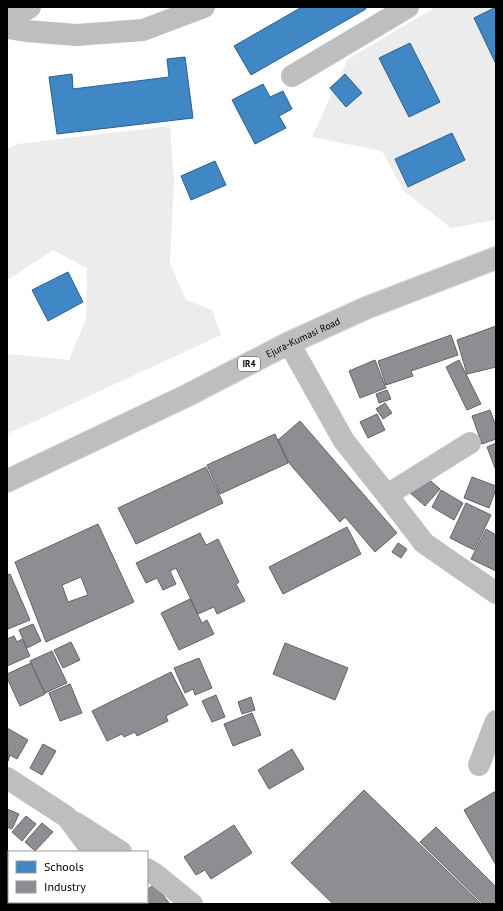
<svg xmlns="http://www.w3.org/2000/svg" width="503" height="911" font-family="'PT Sans',sans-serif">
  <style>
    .green { fill: #ececec }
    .schools { fill: #3f88c5; stroke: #2c5f8a }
    .industry { fill: #8d8d92; stroke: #636366; fill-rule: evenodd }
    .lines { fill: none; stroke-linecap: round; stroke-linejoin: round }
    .major-casing { stroke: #dbdbdb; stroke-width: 24 }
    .minor { stroke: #bebebe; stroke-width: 22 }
    .major { stroke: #bebebe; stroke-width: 22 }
    .labels { text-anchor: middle; stroke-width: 4; stroke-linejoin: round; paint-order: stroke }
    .shield { fill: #fff; stroke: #4c4c4c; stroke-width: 1 }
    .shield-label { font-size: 9px; font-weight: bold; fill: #000 }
    .street-label { font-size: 10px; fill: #000; stroke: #fff }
  </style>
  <rect width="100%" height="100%" fill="#fff"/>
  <g class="green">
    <polygon points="436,7 496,7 496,220 451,228 404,191 382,151 312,137 348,59"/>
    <polygon points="170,126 174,180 170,264 186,300 212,310 221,335 7,434 7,356 11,354 69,360 86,319 87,268 53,250 7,280 7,149 17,144"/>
  </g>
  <g class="schools">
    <polygon points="302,7 365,7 366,9 251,75 234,46"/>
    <polygon points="496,7 496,64 474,18"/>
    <polygon points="410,43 440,102 409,117 379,58"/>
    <polygon points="185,57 193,118 57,134 49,77 72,74 73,89 169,77 167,59"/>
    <polygon points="345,74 362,93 346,107 330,88"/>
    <polygon points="263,84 270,97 283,91 292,109 279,116 286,128 255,144 232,100"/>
    <polygon points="452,133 465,160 408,187 395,159"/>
    <polygon points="215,161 226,185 191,200 181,176"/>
    <polygon points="68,272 83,302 48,321 32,290"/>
  </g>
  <g class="industry">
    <polygon points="496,326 496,367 467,374 457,340"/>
    <polygon points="451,335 458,355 411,371 413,376 386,385 378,361"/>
    <polygon points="375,360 386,388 360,398 349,371"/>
    <polygon points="459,360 481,404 467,410 446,367"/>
    <polygon points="387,390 391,399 379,403 376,394"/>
    <polygon points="385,403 392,413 383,419 376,409"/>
    <polygon points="490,410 496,426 496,439 482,444 472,416"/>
    <polygon points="377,414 385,430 368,438 360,422"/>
    <polygon points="300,421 397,533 375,552 345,517 340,522 289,463 278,440"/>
    <polygon points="275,434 288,463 220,494 207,465"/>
    <polygon points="496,443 496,468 495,468 487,447"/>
    <polygon points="206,467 223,503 136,544 118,508"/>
    <polygon points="423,474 440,489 425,506 408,491"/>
    <polygon points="472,477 496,486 496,489 489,508 464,498"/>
    <polygon points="441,490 463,503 454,520 432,507"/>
    <polygon points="466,503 491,515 474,550 450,538"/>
    <path d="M 98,524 L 134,602 L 46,642 L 15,562 ZM 81,577 L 88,595 L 68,602 L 62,585 Z"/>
    <polygon points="347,527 361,554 283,594 269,567"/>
    <polygon points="486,529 496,535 496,571 471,559"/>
    <polygon points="200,533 206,545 218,539 239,582 236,584 245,601 217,614 214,607 198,614 176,568 170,571 176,584 163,590 157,578 146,583 136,563"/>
    <polygon points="398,543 407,549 401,558 392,552"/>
    <polygon points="10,574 30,620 8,629 7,627 7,575"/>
    <polygon points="190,599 202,623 207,620 214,634 179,650 161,613"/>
    <polygon points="33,624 41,641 27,648 19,630"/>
    <polygon points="14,636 17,642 22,639 30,656 7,666 7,639"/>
    <polygon points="71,642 80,660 63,668 54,650"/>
    <polygon points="285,643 348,668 335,700 273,674"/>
    <polygon points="52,651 67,683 45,693 30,661"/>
    <polygon points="199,658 212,688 195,695 193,689 185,693 174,668"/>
    <polygon points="31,663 45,694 20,706 7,678 7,674"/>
    <polygon points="171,672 188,705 166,716 168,721 137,736 135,732 124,737 122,734 107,741 92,711"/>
    <polygon points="70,684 82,713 60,721 49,693"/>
    <polygon points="216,695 225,717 212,722 202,701"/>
    <polygon points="251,697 255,710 242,714 238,702"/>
    <polygon points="252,713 261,735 233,746 224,724"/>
    <polygon points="7,728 28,740 17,759 10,755 8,761"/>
    <polygon points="43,744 56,751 42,775 30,768"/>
    <polygon points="292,749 304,769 269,789 258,770"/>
    <polygon points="364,790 481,904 333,904 291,863"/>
    <polygon points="496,791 496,865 464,810"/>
    <polygon points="7,809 19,814 12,829 7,827"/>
    <polygon points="26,816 36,824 22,841 12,832"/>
    <polygon points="42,823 53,832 35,851 25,842"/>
    <polygon points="234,825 252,853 211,879 205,870 196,875 184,857"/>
    <polygon points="436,827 496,887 496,903 495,904 483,904 420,842"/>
    <polygon points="154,884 170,904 151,904 147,900 147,890"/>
  </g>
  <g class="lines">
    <g class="major-casing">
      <g id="major">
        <path id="s1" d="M 7,481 L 186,396 L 289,343 L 366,308 L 496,258"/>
      </g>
    </g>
    <g class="minor">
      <polyline points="7,21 30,7"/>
      <polyline points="7,28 26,31 77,35 143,30 204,7"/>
      <polyline points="292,76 408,7"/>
      <polyline points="289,343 344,441 387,495 424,543 496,593"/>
      <polyline points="387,495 470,443"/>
      <polyline points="479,765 496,721"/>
      <polyline points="7,778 67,817 87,844 90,852"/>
      <polyline points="76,823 121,852"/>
      <polyline points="147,869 155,874 192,904"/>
      <polyline points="100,902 100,904"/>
    </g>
    <use href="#major" class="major"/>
  </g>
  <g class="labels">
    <rect class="shield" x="238" y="357" width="22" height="14" rx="3"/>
    <g class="shield-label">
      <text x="249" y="367">IR4</text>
    </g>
    <g class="street-label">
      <text dy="4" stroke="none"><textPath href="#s1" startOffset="329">Ejura-Kumasi Road</textPath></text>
    </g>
  </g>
  <rect width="503" height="911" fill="none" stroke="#000000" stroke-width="16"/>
  <rect x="8" y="851" width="140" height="52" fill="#ffffff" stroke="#999999"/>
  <rect x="16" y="861" width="20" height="12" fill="#3f88c5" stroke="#999999"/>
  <text x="44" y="871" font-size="12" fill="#000000">Schools</text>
  <rect x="16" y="881" width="20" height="12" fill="#8d8d92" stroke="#999999"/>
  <text x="44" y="891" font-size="12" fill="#000000">Industry</text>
</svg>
